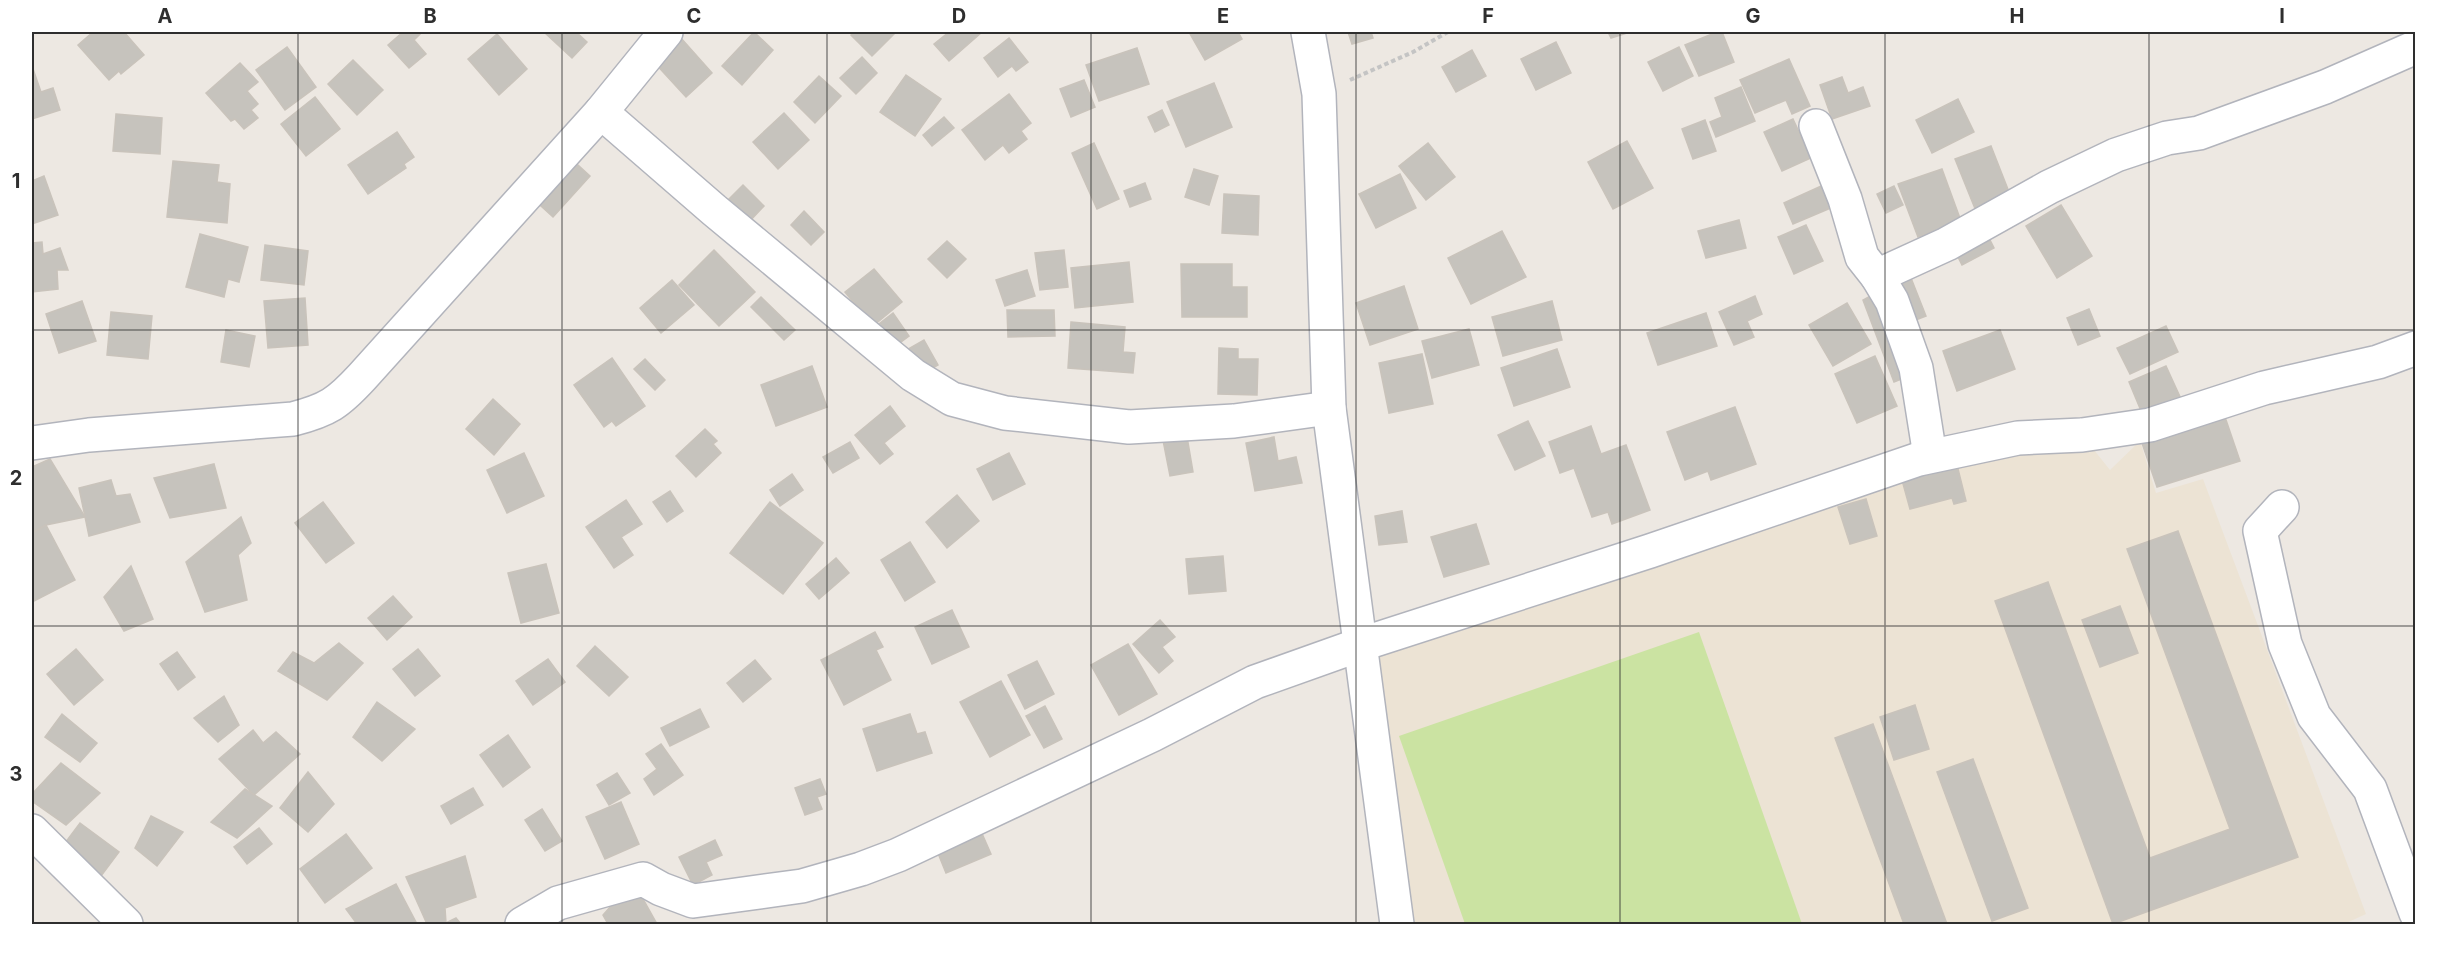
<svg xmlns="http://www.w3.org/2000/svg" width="2447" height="956" font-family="Inter,sans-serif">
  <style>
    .education { fill: #ece3d4 }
    .pitch { fill: #cbe3a2 }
    .building { fill: #c6c3bd; stroke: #c9c3bb; stroke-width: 1.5 }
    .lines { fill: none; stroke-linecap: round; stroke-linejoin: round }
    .minor-casing { stroke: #b2b4bc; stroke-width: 36 }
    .path { stroke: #c4c4c4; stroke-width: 4; stroke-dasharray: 4.5 3; stroke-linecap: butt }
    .minor { stroke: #fff; stroke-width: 33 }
    .grid { fill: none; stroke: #2e2e2e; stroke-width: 1.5; stroke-opacity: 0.55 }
    .neatline { fill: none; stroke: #2e2e2e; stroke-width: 2 }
    .grid-label { font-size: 20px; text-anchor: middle; font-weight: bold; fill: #2e2e2e }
  </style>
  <rect width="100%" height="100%" fill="#ede8e2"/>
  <polygon class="education" points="2082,435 2110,470 2140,441 2156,493 2203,479 2366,914 2344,924 1397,924 1359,645 1930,456"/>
  <polygon class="pitch" points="1699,632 1802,924 1465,924 1399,736"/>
  <g class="building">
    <polygon points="93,32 124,32 144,55 121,74 119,71 109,80 78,45"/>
    <polygon points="403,32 417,32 420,34 414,40 426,54 409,68 388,45"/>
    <polygon points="544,32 576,32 587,42 572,58"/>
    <polygon points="754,32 773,50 742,85 722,66"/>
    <polygon points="855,32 896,32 872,56 851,35"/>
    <polygon points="949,32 982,32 949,61 934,44"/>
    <polygon points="1189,32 1238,32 1242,39 1205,60"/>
    <polygon points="1348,32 1371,32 1373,38 1352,44"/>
    <polygon points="1608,32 1630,32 1611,38"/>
    <polygon points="1717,32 1722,32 1734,62 1699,76 1685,45"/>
    <polygon points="497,34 527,69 499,95 468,59"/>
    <polygon points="680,37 712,73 686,97 653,61"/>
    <polygon points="1009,38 1028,62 1016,71 1012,66 998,77 984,58"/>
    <polygon points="1556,42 1571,73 1536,90 1521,59"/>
    <polygon points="287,47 316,87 285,110 256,70"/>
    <polygon points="1679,47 1693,76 1663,91 1648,62"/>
    <polygon points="1137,48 1149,84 1099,101 1086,65"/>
    <polygon points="1472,50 1486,76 1456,92 1442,67"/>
    <polygon points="862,57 877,73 856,94 840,78"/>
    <polygon points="1789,59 1810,106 1792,114 1786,100 1755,113 1740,80"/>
    <polygon points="353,60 383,90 357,115 328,84"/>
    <polygon points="240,63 258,82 247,91 258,104 251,110 258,118 244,129 235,119 231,121 206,93"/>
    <polygon points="32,66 41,92 53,88 60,110 32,119"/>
    <polygon points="906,75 941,99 915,136 880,112"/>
    <polygon points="819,76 841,96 815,123 794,102"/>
    <polygon points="1842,77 1848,93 1863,87 1870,106 1832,119 1820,85"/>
    <polygon points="1084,80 1095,107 1071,117 1060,89"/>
    <polygon points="1214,83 1232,127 1186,147 1167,102"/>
    <polygon points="1741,87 1755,121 1716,137 1710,122 1722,117 1715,98"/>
    <polygon points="1009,94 1031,123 1021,131 1027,139 1009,153 1003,145 985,160 962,130"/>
    <polygon points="315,97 340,129 306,156 281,124"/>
    <polygon points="1958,99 1974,132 1932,153 1916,120"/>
    <polygon points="1162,110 1169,125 1155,132 1148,117"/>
    <polygon points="784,113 809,140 778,169 753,142"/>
    <polygon points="116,114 162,118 160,154 113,151"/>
    <polygon points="944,117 954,128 932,146 923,135"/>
    <polygon points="1793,119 1811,158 1782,171 1764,132"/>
    <polygon points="1705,120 1716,151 1693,159 1682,129"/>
    <polygon points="397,132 414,157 404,164 406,168 368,194 348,165"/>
    <polygon points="1627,141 1653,188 1613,209 1588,162"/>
    <polygon points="1094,143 1119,199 1097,209 1072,153"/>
    <polygon points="1428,143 1455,177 1426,200 1399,166"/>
    <polygon points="1991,146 2011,197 1976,211 1955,159"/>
    <polygon points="567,155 590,176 553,217 530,196"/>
    <polygon points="173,161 219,165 217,182 230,184 227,223 167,217"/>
    <polygon points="1194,169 1218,176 1209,205 1185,197"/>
    <polygon points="1942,169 1961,221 1918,237 1898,184"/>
    <polygon points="1400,174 1416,208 1376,228 1359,194"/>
    <polygon points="44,176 58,215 32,224 32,181"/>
    <polygon points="1830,182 1840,204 1793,224 1784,203"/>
    <polygon points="1145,183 1151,199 1130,207 1124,191"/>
    <polygon points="743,185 764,206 734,238 712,216"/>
    <polygon points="1894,186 1903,205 1886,213 1877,194"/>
    <polygon points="1224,194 1259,196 1258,235 1222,233"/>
    <polygon points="2061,205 2092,256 2057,278 2026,226"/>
    <polygon points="804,211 824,232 811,245 791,225"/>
    <polygon points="1739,220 1746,248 1706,258 1698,231"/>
    <polygon points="1806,225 1823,261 1794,274 1778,237"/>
    <polygon points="1985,230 1994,248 1962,265 1953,247"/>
    <polygon points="1502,231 1526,277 1471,304 1448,258"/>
    <polygon points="200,234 248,247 239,282 228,279 224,297 186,287"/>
    <polygon points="947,241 966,259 947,278 928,259"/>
    <polygon points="42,242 43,254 60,248 68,270 57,270 58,289 32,292 32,243"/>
    <polygon points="265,245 308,251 304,285 261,280"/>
    <polygon points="714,250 755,292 719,326 679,285"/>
    <polygon points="1064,250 1068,287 1040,290 1035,253"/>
    <polygon points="1129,262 1133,302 1075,308 1071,268"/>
    <polygon points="1181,264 1232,264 1232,287 1247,287 1247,317 1182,317"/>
    <polygon points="874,269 902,302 873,326 845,292"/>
    <polygon points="1027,270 1035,296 1005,306 996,280"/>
    <polygon points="1911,278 1926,316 1905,324 1890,287"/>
    <polygon points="672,280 694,305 661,333 640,308"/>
    <polygon points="1404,286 1418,329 1370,345 1356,303"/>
    <polygon points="1881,290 1911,375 1894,382 1863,300"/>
    <polygon points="1755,296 1762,314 1747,321 1754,337 1734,345 1719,312"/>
    <polygon points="761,297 795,330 784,340 751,307"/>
    <polygon points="305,298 308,345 268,348 264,301"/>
    <polygon points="82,301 96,341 59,353 46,314"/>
    <polygon points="1552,301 1562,340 1503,356 1492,317"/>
    <polygon points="1847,303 1871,344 1833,366 1809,325"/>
    <polygon points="2089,309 2100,336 2078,345 2067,318"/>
    <polygon points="1007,310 1054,310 1055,336 1008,337"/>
    <polygon points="111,312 152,316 148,359 107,355"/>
    <polygon points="893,313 909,336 886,353 870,331"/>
    <polygon points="1706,313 1717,346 1658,365 1647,333"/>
    <polygon points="1071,322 1125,327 1123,352 1135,353 1133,373 1068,368"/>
    <polygon points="2166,326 2178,352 2130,374 2117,348"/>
    <polygon points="1469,329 1479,365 1432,378 1422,341"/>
    <polygon points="226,330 255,336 249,367 221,362"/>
    <polygon points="2000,330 2015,369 1957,391 1943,351"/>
    <polygon points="924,340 938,365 917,377 903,352"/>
    <polygon points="1219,348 1238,349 1238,359 1258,359 1257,395 1218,394"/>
    <polygon points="1557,349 1570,387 1514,406 1501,368"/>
    <polygon points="1422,354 1433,404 1389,413 1379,363"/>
    <polygon points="1875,356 1897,406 1857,423 1835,374"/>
    <polygon points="612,358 645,406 616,426 612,421 604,427 574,385"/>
    <polygon points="645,359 665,380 655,390 634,369"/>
    <polygon points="812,366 827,407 776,426 761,385"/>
    <polygon points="2166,366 2182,401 2144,418 2129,382"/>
    <polygon points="493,399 520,424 494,455 466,429"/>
    <polygon points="890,406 905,426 884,443 893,454 880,464 855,435"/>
    <polygon points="1735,407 1756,464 1711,480 1708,471 1685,480 1667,432"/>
    <polygon points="2225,417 2240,461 2157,487 2142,443"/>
    <polygon points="1528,421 1545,456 1515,470 1498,435"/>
    <polygon points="1591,426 1601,454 1626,445 1650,510 1612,524 1608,512 1592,517 1574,468 1560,473 1549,442"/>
    <polygon points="705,429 717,441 713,444 721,453 696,477 676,456"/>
    <polygon points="1186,431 1193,472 1170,476 1162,435"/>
    <polygon points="1274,437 1278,461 1296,457 1302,483 1255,491 1246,443"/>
    <polygon points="850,442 859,458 833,473 823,457"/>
    <polygon points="524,453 544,496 507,513 487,470"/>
    <polygon points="1009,453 1025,484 993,500 977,469"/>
    <polygon points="50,459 85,517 46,525 32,533 32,467"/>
    <polygon points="214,464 226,508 170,518 154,478"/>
    <polygon points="1957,465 1966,501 1954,504 1952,498 1910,509 1902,480"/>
    <polygon points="792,474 803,490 780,506 770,490"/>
    <polygon points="111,480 116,496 130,494 140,522 89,536 79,488"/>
    <polygon points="670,491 683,511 667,522 653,502"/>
    <polygon points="957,495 979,521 947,548 926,522"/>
    <polygon points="1866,499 1877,536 1850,544 1838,507"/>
    <polygon points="626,500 642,524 621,537 633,555 614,568 586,527"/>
    <polygon points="323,502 354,543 326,563 295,523"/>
    <polygon points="770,502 823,543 783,594 730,553"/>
    <polygon points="1402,511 1407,542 1379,545 1375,516"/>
    <polygon points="241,517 251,543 238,555 247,600 205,612 186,562"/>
    <polygon points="1476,524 1489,564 1444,577 1431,537"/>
    <polygon points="46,525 75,580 32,602 32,533"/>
    <polygon points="2178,531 2298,857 2113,924 1995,601 2048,582 2150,858 2230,829 2127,549"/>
    <polygon points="910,542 935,582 905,601 881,560"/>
    <polygon points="1223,556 1226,591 1189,594 1186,559"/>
    <polygon points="836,558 849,573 819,599 806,584"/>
    <polygon points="546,564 559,613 521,623 508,573"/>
    <polygon points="131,566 153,619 124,631 104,597"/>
    <polygon points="393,596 412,617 387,640 368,618"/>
    <polygon points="2120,606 2138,653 2100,667 2082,620"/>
    <polygon points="952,610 969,647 932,664 915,627"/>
    <polygon points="1160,620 1175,637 1162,647 1173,661 1159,673 1133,644"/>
    <polygon points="875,632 883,647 876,650 891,680 844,705 821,660"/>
    <polygon points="339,643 363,663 327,700 278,671 293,652 314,663"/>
    <polygon points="1128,644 1157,694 1119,715 1091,665"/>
    <polygon points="595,646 628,677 609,696 577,666"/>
    <polygon points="76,649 103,680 74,705 47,674"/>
    <polygon points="418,649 440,676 415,696 393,669"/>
    <polygon points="177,652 195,677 178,690 160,664"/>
    <polygon points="548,659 565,682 533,705 516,681"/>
    <polygon points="755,660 771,679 743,702 727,683"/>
    <polygon points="1037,661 1054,694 1025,709 1008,675"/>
    <polygon points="1001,681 1030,735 990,757 960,702"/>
    <polygon points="224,696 239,725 218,742 194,718"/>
    <polygon points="377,702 415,729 382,761 353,737"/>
    <polygon points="1915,705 1929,749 1894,760 1880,717"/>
    <polygon points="1045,706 1062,739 1044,748 1026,716"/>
    <polygon points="700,709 709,727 670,746 661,728"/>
    <polygon points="62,714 97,743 80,762 45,737"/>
    <polygon points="910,714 917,734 925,732 932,753 877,771 863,729"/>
    <polygon points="1873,724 1947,924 1904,924 1835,738"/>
    <polygon points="253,730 263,743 276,732 300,754 254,795 219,759"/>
    <polygon points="508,735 530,767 503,787 480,755"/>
    <polygon points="661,744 683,775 654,795 644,779 657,769 646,754"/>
    <polygon points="1973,759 2028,908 1992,921 1937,772"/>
    <polygon points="61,763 100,793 66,825 32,801 32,794"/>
    <polygon points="308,772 334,804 308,832 280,808"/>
    <polygon points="617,773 630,793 609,805 597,785"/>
    <polygon points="820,779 826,794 817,797 822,809 805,815 795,788"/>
    <polygon points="473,788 483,805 451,824 441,806"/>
    <polygon points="245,789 272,806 237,838 211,822"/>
    <polygon points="621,802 639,844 605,859 586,817"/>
    <polygon points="542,809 562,841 545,851 525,820"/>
    <polygon points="973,813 991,854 946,873 929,831"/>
    <polygon points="151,816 183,832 157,866 135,848"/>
    <polygon points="80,823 119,852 101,876 62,847"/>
    <polygon points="259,828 272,844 247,864 234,847"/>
    <polygon points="346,834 372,868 325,903 300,869"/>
    <polygon points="715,840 722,855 706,862 712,875 693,885 679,857"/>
    <polygon points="465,856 476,897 445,908 446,923 427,924 406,877"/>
    <polygon points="633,881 657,924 608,924 603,915"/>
    <polygon points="396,884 417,924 357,924 346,909"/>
    <polygon points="456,918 461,924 443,924 446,923"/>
  </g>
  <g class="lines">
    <g class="minor-casing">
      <g id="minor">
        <polyline points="1308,32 1319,94 1329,408 1397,924"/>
        <polyline points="601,112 714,210 913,375 952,399 1005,413 1129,427 1234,421 1329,408"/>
        <polyline points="1816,126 1845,199 1862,257 1877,276 1947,244 2049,187 2116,155 2167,138 2199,133 2325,87 2416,47"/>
        <polyline points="1877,276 1892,301 1916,368 1930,456"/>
        <path d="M 32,443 L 89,435 L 293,419 C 328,410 338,403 362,377 L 601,112 L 666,32"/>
        <polyline points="2282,507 2260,531 2285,644 2314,716 2370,789 2416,913"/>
        <polyline points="32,831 126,924"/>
        <polyline points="522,924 558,903 643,879 661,889 693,901 802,886 861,869 898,855 1152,735 1255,682 1359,645 1650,551 1919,459 2018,438 2082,435 2150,425 2264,388 2378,362 2416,348"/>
      </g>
    </g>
    <polyline class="path" points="1350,80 1413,52 1448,32"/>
    <use href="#minor" class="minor"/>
  </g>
  <path class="grid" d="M 298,32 L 298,924M 562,32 L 562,924M 827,32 L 827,924M 1091,32 L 1091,924M 1356,32 L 1356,924M 1620,32 L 1620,924M 1885,32 L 1885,924M 2149,32 L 2149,924M 32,330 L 2416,330M 32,626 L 2416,626"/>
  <rect width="2447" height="956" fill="none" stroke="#ffffff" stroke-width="66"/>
  <rect x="33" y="33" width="2381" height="890" class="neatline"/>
  <g class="grid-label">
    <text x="165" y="23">A</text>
    <text x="430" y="23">B</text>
    <text x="694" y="23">C</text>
    <text x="959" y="23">D</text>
    <text x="1223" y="23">E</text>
    <text x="1488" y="23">F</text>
    <text x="1753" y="23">G</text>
    <text x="2017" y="23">H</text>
    <text x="2282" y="23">I</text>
    <text x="16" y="188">1</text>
    <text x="16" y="485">2</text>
    <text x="16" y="781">3</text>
  </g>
</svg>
